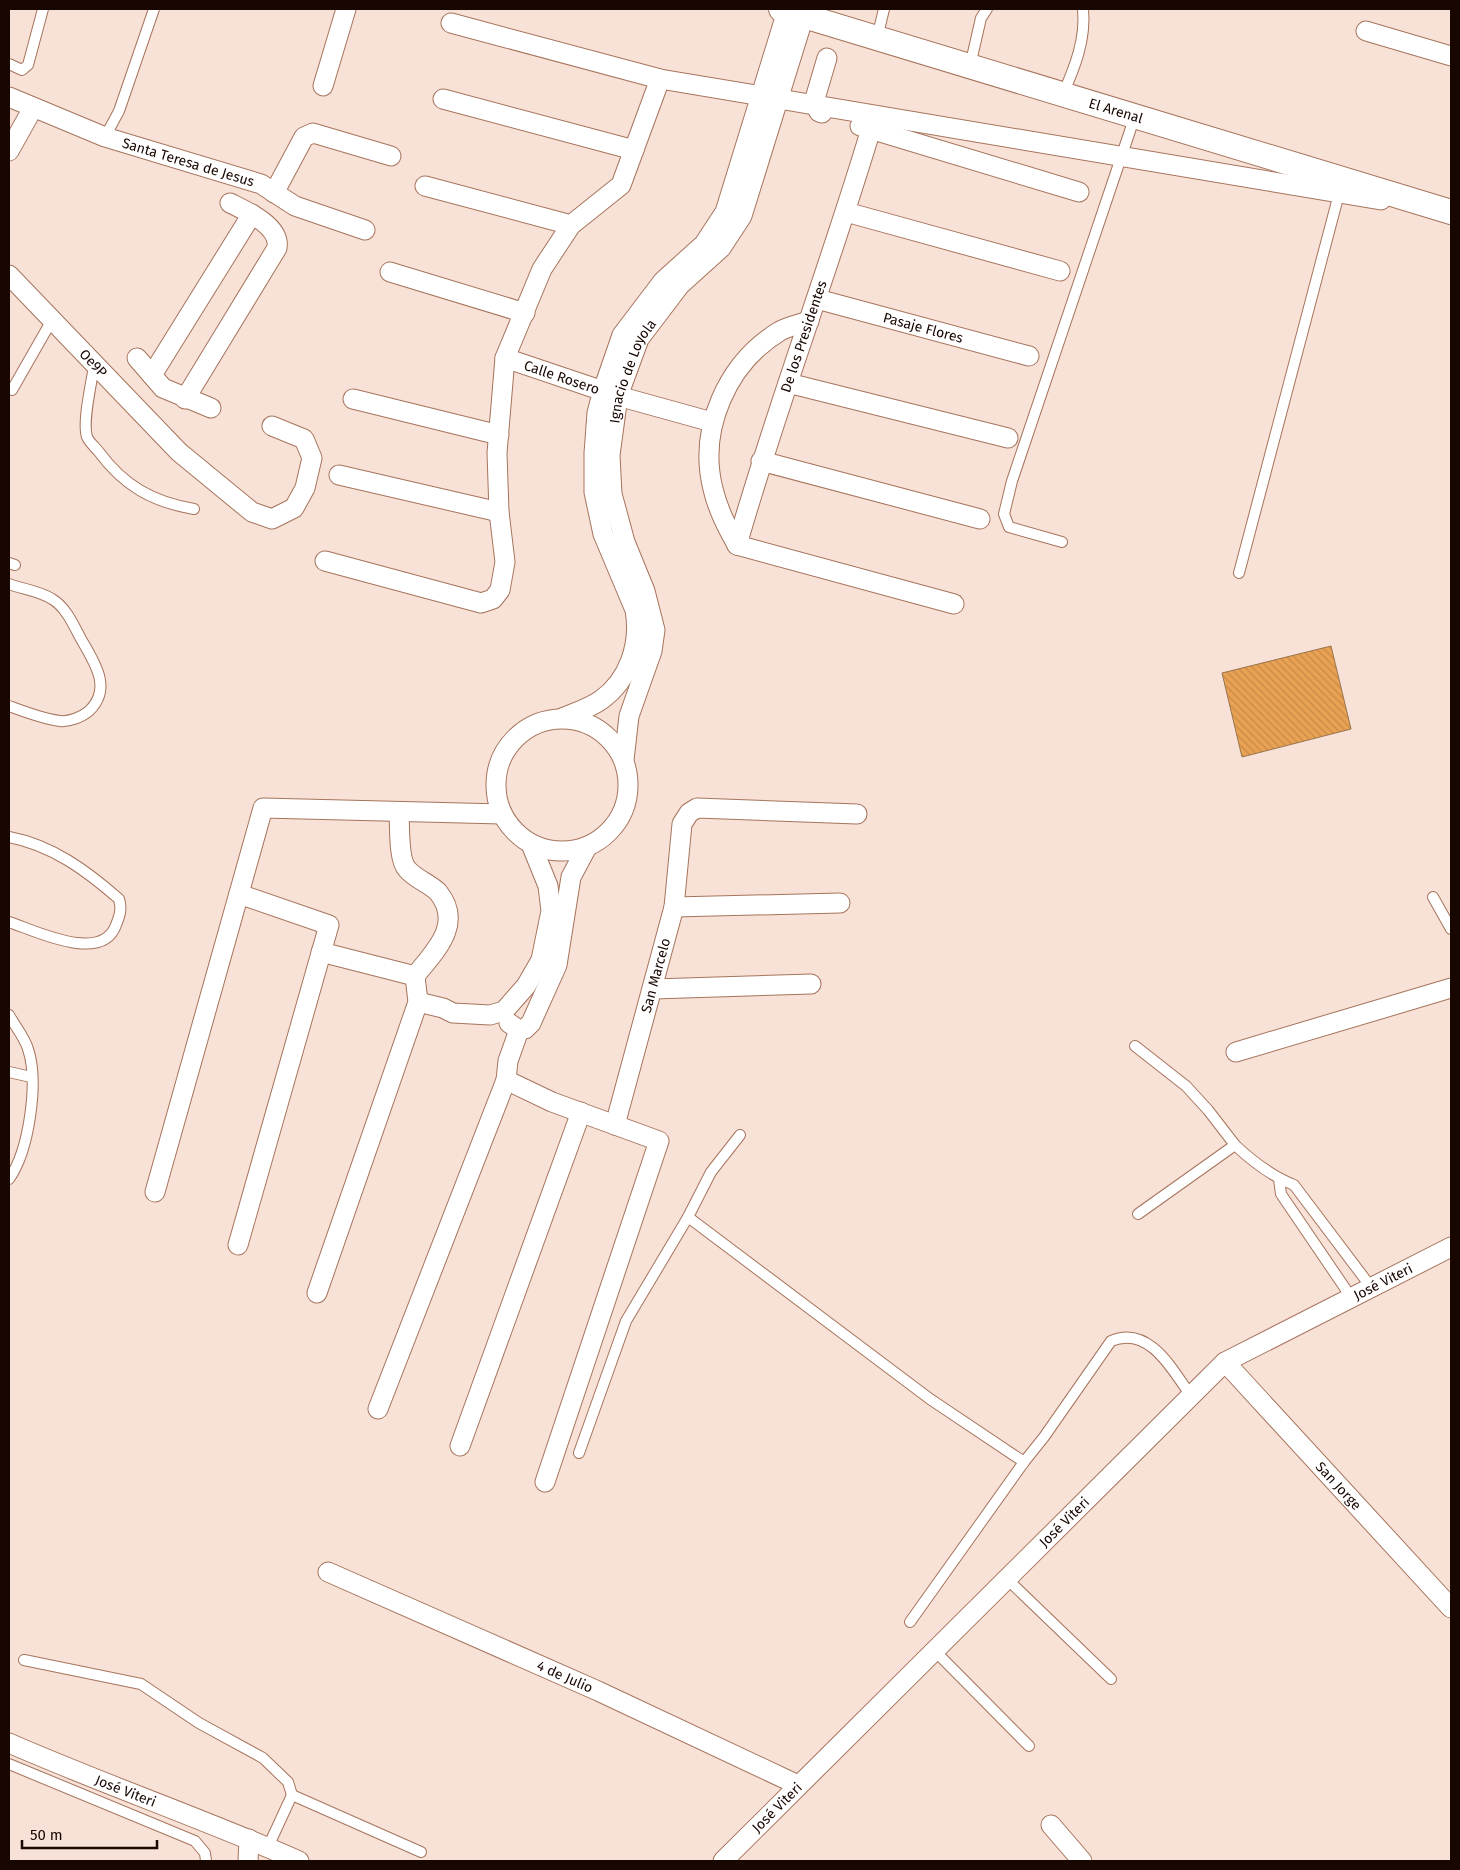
<svg xmlns="http://www.w3.org/2000/svg" width="1460" height="1870" font-family="'Fira Sans',sans-serif">
  <style>
    .building { fill: url(#building-back-hatch); stroke: #99744d }
    .lines { fill: none; stroke-linecap: round; stroke-linejoin: round }
    .service-casing { stroke: #a6745c; stroke-width: 12 }
    .minor-casing { stroke: #a6745c; stroke-width: 21 }
    .tertiary-casing { stroke: #a6745c; stroke-width: 26 }
    .service { stroke: #fff; stroke-width: 10 }
    .minor { stroke: #fff; stroke-width: 19 }
    .tertiary { stroke: #fff; stroke-width: 24 }
    .labels { text-anchor: middle; stroke-width: 4; stroke-linejoin: round; paint-order: stroke }
    .street-label { font-size: 14px; fill: #180701; stroke: #f8e1d6 }
  </style>
  <defs>
    <pattern id="building-back-hatch" width="6" height="6" patternUnits="userSpaceOnUse" patternTransform="scale(1.25)"><rect width="6" height="6" fill="#e9a253"/><path d="M-1 5l2 2M0 0l6 6M5-1l2 2" fill="none" stroke="#c78a47"/></pattern>
  </defs>
  <rect width="100%" height="100%" fill="#f8e1d6"/>
  <polygon class="building" points="1331,646 1351,729 1242,757 1222,673"/>
  <g class="lines">
    <g class="service-casing">
      <g id="service">
        <polyline points="877,38 884,9"/>
        <polyline points="9,64 22,70 28,65 43,9"/>
        <polyline points="970,66 981,18 987,9"/>
        <path d="M 1063,94 C 1075,67 1086,39 1083,9"/>
        <polyline points="105,137 119,111 154,9"/>
        <path d="M 94,365 C 92,382 82,421 87,437 C 89,442 96,448 99,452 C 124,486 153,502 194,509"/>
        <polyline points="12,390 52,320"/>
        <polyline points="1062,542 1009,527 1004,514 1012,481 1135,116"/>
        <polyline points="9,563 15,565"/>
        <polyline points="1239,573 1340,190"/>
        <path d="M 9,584 C 22,589 40,591 52,599 C 66,607 74,626 81,639 C 94,662 113,688 89,711 C 82,717 69,722 60,721 C 43,719 25,712 9,706"/>
        <path d="M 9,837 C 52,845 87,871 119,899 C 122,909 120,915 116,925 C 102,964 36,931 9,922"/>
        <polyline points="1433,897 1451,929"/>
        <path d="M 9,1015 C 15,1026 25,1038 28,1049 C 39,1082 29,1151 9,1179"/>
        <polyline points="1135,1046 1186,1086 1208,1110 1235,1145"/>
        <polyline points="9,1072 31,1077"/>
        <path d="M 740,1135 L 711,1172 L 688,1217 L 930,1399 L 1024,1462 L 1044,1437 L 1111,1341 C 1149,1325 1172,1369 1191,1396"/>
        <polyline points="1279,1179 1281,1194 1351,1297"/>
        <path d="M 1138,1214 L 1235,1145 C 1253,1162 1271,1176 1294,1185 L 1371,1287"/>
        <polyline points="579,1453 626,1321 688,1217"/>
        <polyline points="1006,1578 1111,1679"/>
        <polyline points="910,1622 1024,1462"/>
        <polyline points="934,1650 1029,1746"/>
        <polyline points="24,1660 141,1684 199,1723 263,1758 288,1782 292,1795"/>
        <polyline points="9,1764 195,1841 205,1853 206,1861"/>
        <polyline points="268,1847 292,1795 421,1852"/>
      </g>
    </g>
    <g class="minor-casing">
      <g id="minor">
        <polyline points="451,23 660,79 1381,200"/>
        <polyline points="1366,31 1451,56"/>
        <polyline points="323,86 346,9"/>
        <path id="s1" d="M 9,97 L 105,137 L 261,184 L 295,206 L 365,230"/>
        <polyline points="443,99 634,150"/>
        <polyline points="822,113 819,112 814,102 827,58"/>
        <polyline points="860,126 1079,192"/>
        <polyline points="9,151 33,108"/>
        <polyline points="425,186 571,225"/>
        <polyline points="274,193 304,137 313,133 391,156"/>
        <polyline points="846,212 1060,271"/>
        <polyline points="390,272 525,313"/>
        <path id="s2" d="M 9,275 L 179,452 L 252,512 L 272,519 L 294,508 L 305,488 L 312,458 L 304,439 L 272,426"/>
        <path id="s3" d="M 817,299 L 1029,356"/>
        <polyline points="137,358 163,388 211,408"/>
        <path id="s4" d="M 505,358 L 618,396 L 712,422"/>
        <polyline points="152,375 252,214"/>
        <polyline points="788,383 1008,438"/>
        <path d="M 185,399 L 277,248 C 281,226 246,211 230,203"/>
        <polyline points="353,399 499,435"/>
        <polyline points="761,461 980,519"/>
        <polyline points="339,475 499,512"/>
        <path id="s5" d="M 737,545 C 777,405 829,269 871,129"/>
        <path d="M 737,545 C 727,527 718,510 713,489 C 698,429 727,363 780,331 C 789,326 800,324 809,321"/>
        <polyline points="737,545 954,604"/>
        <polyline points="325,561 481,603 493,599 500,590 505,562 499,512 497,453 505,358 542,269 571,225 621,185 660,79"/>
        <path d="M 562,718 C 574,713 590,708 601,700 C 629,680 641,644 635,610 L 603,534 L 594,492 L 594,453 L 597,413 L 603,390 L 622,335 L 663,281 L 704,244 L 725,212 L 787,11"/>
        <circle cx="562" cy="785" r="66"/>
        <path id="s6" d="M 624,760 L 629,716 L 652,651 L 655,630 L 645,591 L 625,542 L 612,494 L 610,455 L 618,396 L 639,339 L 680,285 L 721,248 L 742,216 L 804,16"/>
        <polyline points="674,907 840,903"/>
        <polyline points="321,952 415,976"/>
        <polyline points="653,989 811,984"/>
        <polyline points="418,1002 443,1008 453,1013 490,1015 504,1011 526,986 541,960 551,911 548,886 531,844"/>
        <polyline points="509,1023 519,1030 525,1029 531,1023 557,965 571,877 587,847"/>
        <polyline points="1236,1052 1451,988"/>
        <polyline points="506,1080 552,1102 659,1141 545,1482"/>
        <path id="s7" d="M 615,1125 L 674,907 L 682,824 L 689,813 L 697,808 L 857,814"/>
        <polyline points="155,1192 263,808 502,814"/>
        <polyline points="238,1245 329,925 239,894"/>
        <path d="M 317,1293 L 418,1002 L 415,976 C 435,951 464,924 438,892 C 429,883 415,879 407,869 C 398,859 400,826 399,812"/>
        <path id="s8" d="M 1225,1362 L 1451,1608"/>
        <polyline points="378,1409 506,1080 508,1061 519,1030"/>
        <polyline points="460,1446 581,1112"/>
        <path id="s9" d="M 328,1572 L 598,1691 L 798,1785"/>
        <path id="s10" d="M 9,1743 C 105,1785 204,1819 299,1861"/>
        <polyline points="1051,1825 1082,1861"/>
        <polyline points="248,1861 249,1839"/>
        <path id="s11" d="M 723,1861 L 1225,1362 L 1451,1247"/>
      </g>
    </g>
    <g class="tertiary-casing">
      <g id="tertiary">
        <path id="s12" d="M 781,9 L 1451,212"/>
      </g>
    </g>
    <use href="#service" class="service"/>
    <use href="#minor" class="minor"/>
    <use href="#tertiary" class="tertiary"/>
  </g>
  <g class="labels">
    <g class="street-label">
      <text dy="5" stroke="none"><textPath href="#s12" startOffset="350">El Arenal</textPath></text>
      <text dy="5" stroke="none"><textPath href="#s1" startOffset="191">Santa Teresa de Jesus</textPath></text>
      <text dy="5" stroke="none"><textPath href="#s3" startOffset="110">Pasaje Flores</textPath></text>
      <text dy="5" stroke="none"><textPath href="#s5" startOffset="219">De los Presidentes</textPath></text>
      <text dy="5" stroke="none"><textPath href="#s2" startOffset="122">Oe9P</textPath></text>
      <text dy="5" stroke="none"><textPath href="#s6" startOffset="404">Ignacio de Loyola</textPath></text>
      <text dy="5" stroke="none"><textPath href="#s4" startOffset="60">Calle Rosero</textPath></text>
      <text dy="5" stroke="none"><textPath href="#s7" startOffset="155">San Marcelo</textPath></text>
      <text dy="5" stroke="none"><textPath href="#s11" startOffset="885">José Viteri</textPath></text>
      <text dy="5" stroke="none"><textPath href="#s8" startOffset="168">San Jorge</textPath></text>
      <text dy="5" stroke="none"><textPath href="#s11" startOffset="481">José Viteri</textPath></text>
      <text dy="5" stroke="none"><textPath href="#s9" startOffset="259">4 de Julio</textPath></text>
      <text dy="5" stroke="none"><textPath href="#s10" startOffset="126">José Viteri</textPath></text>
      <text dy="5" stroke="none"><textPath href="#s11" startOffset="76">José Viteri</textPath></text>
    </g>
  </g>
  <rect width="1460" height="1870" fill="none" stroke="#180701" stroke-width="20"/>
  <path d="M22 1840v8h135v-8" fill="none" stroke="#180701" stroke-width="2.5"/>
  <text x="30" y="1840" font-size="15" fill="#180701" stroke="#f8e1d6" stroke-width="4" paint-order="stroke">50 m</text>
</svg>
